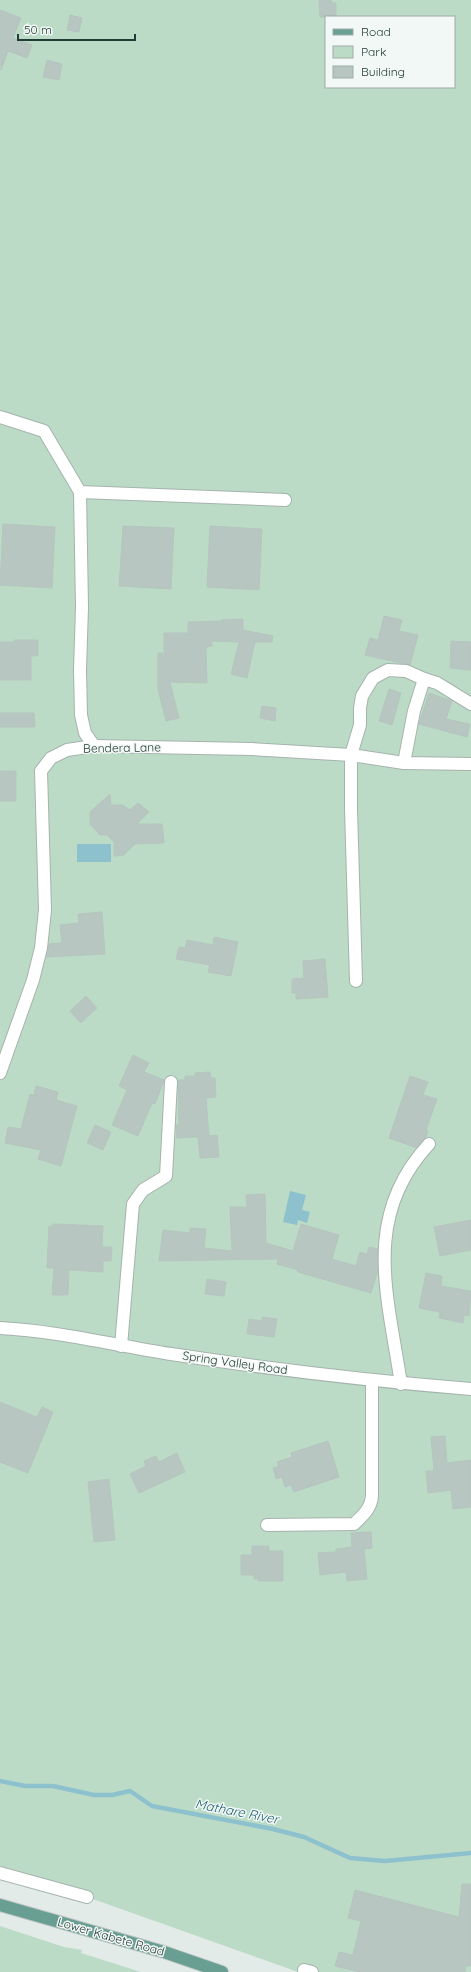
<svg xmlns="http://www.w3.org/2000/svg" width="471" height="1972" font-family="Quicksand,sans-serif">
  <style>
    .green { fill: #bcdbc6; fill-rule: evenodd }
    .water { fill: #8dc1ce }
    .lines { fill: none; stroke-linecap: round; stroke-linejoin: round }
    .stream { stroke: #8dc1ce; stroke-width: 4.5 }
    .building { fill: #b7c6c0; stroke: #b5c5bf }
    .minor-casing { stroke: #a5b3ae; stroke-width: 14 }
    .major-casing { stroke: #c1c8c7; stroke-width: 14 }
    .minor { stroke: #fff; stroke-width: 12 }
    .major { stroke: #699e93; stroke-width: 12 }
    .labels { text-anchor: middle; stroke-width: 3; stroke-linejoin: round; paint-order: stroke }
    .street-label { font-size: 12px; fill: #233b36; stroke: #f2f8f5 }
    .water-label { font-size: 13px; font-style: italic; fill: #206374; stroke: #f2f8f5 }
  </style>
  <rect width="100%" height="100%" fill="#e2ebe7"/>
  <g class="green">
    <path d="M 0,0 L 471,0 L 471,1972 L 298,1972 L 0,1866 ZM 326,17 L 454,17 L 454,87 L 326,87 Z"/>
    <polygon points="0,1926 64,1947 82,1950 81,1953 141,1972 0,1972"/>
  </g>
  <g class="water">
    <rect x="77" y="844" width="34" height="18"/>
    <polygon points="290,1191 306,1195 302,1210 310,1212 307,1223 298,1220 297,1225 283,1222"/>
  </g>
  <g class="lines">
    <polyline class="stream" points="0,1781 25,1786 53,1786 94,1795 112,1795 130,1791 152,1806 273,1829 304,1837 350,1858 385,1861 471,1853"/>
  </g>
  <g class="building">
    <polygon points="319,0 331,0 332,3 336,3 336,17 320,17"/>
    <polygon points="0,10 21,18 13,38 32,45 27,58 8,51 1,70"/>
    <polygon points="70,15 82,18 79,32 67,30"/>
    <polygon points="47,60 62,64 59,80 43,77"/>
    <polygon points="3,524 55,527 52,588 0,585"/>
    <polygon points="123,526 174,528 171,589 119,586"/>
    <polygon points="210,526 262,529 259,590 207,587"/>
    <polygon points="384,616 402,620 399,631 418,635 410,665 365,655 370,638 378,640"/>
    <polygon points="243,619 243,630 273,636 272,642 255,642 247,678 231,674 239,642 212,641 212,646 206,647 207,683 170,682 179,718 166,721 158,689 158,653 162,653 164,659 164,633 188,633 188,622 221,621 221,620"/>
    <polygon points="14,640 38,640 38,656 31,656 31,680 0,680 0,642 14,642"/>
    <polygon points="451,641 471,642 471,670 450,668"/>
    <polygon points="389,689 401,693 392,725 379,721"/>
    <polygon points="429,693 452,701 446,719 470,724 467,737 419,724"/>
    <polygon points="262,706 276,708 275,721 260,718"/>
    <polygon points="0,713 34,713 35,727 0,727"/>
    <rect x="0" y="771" width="16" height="30"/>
    <polygon points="110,794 111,805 123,805 130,810 138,803 149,812 137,824 162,824 164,843 135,844 124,855 114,856 114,842 107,835 100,835 90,824 90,812"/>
    <polygon points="102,912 105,954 47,957 49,944 62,943 60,925 79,923 78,914"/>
    <polygon points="214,937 238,942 231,976 208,972 210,965 176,959 179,947 185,948 187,940 213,945"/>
    <polygon points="325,959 328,997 296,999 296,993 292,993 292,979 304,978 303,961"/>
    <polygon points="86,996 97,1008 81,1023 70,1011"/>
    <polygon points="133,1055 149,1063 144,1072 164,1080 155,1104 152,1103 138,1136 112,1125 127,1090 119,1086"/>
    <polygon points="210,1072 211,1078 215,1078 216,1097 206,1098 209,1136 177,1138 176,1125 179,1125 178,1080 185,1080 185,1076 195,1076 195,1073"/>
    <polygon points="410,1076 428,1082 423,1095 437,1099 426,1130 428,1131 426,1137 417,1148 389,1138"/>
    <polygon points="36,1086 58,1092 56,1100 77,1106 61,1166 38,1159 41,1150 5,1143 8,1127 21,1129 30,1094 34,1095"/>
    <polygon points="95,1125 111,1132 103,1150 87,1143"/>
    <polygon points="217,1135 219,1157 200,1158 198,1137"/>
    <polygon points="265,1194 266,1243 293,1251 301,1224 339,1235 332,1259 356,1266 360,1252 367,1254 369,1247 378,1249 378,1270 371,1293 298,1272 298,1270 277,1264 278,1259 159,1261 163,1230 190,1233 190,1228 206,1229 204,1248 232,1251 230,1207 247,1207 246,1195"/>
    <polygon points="471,1220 471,1250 440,1256 434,1227"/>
    <polygon points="53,1224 103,1226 102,1247 112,1247 111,1261 103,1261 103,1272 69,1270 68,1295 52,1295 54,1268 47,1268 49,1226 53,1226"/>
    <polygon points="426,1273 442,1276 441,1286 471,1291 469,1316 464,1315 463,1323 439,1318 440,1312 419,1308"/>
    <polygon points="207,1279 226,1282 224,1296 205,1294"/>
    <polygon points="262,1317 277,1319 274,1337 247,1334 249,1319 262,1321"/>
    <polygon points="0,1402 37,1417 42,1407 53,1412 28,1473 0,1462"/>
    <polygon points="445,1436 447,1463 471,1460 471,1507 453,1509 451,1490 428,1493 426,1471 434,1471 431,1437"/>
    <polygon points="328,1441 339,1477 294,1492 291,1485 285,1487 282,1477 276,1479 273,1468 279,1466 277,1462 292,1457 291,1453"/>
    <polygon points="177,1453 185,1472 139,1493 130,1474 146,1466 144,1461 156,1456 159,1462"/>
    <polygon points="109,1479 115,1540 94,1542 88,1482"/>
    <polygon points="371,1532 372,1548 364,1549 367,1579 347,1581 346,1572 320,1575 318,1553 336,1552 336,1549 352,1547 351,1533"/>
    <polygon points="252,1546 269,1546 269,1551 283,1551 283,1581 258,1581 259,1579 254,1579 254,1575 241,1575 241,1555 252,1555"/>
    <polygon points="462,1884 471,1884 471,1966 466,1966 465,1972 360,1972 335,1966 339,1952 353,1955 361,1921 348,1918 355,1890 459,1917"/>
  </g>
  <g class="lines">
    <g class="minor-casing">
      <g id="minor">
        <polyline points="0,417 44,431 80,492 285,500"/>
        <polyline points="80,492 82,607 80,670 81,715 85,733 94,746"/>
        <polyline points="404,763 414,711 424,679 437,683 471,704"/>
        <polyline points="356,981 351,809 351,755 360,725 360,708 362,696 373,678 388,670 406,671 424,679"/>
        <polyline points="0,1073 33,980 41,948 45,910 41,771 51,758 67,750 94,746 251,749 351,755 404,763 471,764"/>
        <path d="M 0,1328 C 57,1331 114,1345 171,1354 C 270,1369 370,1381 471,1389"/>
        <polyline points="121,1346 133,1204 143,1190 166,1176 171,1082"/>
        <path d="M 401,1384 C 388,1296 361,1217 429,1144"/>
        <path d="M 267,1525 L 354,1524 C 363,1515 371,1509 372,1496 L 372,1380"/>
        <polyline points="0,1873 87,1897"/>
        <polyline points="304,1970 312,1972"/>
      </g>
    </g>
    <g class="major-casing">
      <polyline id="major" points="0,1905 164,1952 222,1972"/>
    </g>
    <use href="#minor" class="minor"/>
    <use href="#major" class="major"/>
  </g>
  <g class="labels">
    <g class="street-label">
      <text transform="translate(122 748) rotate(-1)" y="4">Bendera Lane</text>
      <text transform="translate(235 1363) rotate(8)" y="4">Spring Valley Road</text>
      <text transform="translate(111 1937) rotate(16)" y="4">Lower Kabete Road</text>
    </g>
    <g class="water-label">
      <text transform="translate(237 1811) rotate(11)" y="5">Mathare River</text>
    </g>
  </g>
  <rect x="325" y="16" width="130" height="72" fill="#f2f8f5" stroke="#9faca9"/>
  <rect x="333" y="29" width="20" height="6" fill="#699e93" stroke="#9faca9"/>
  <text x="361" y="36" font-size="12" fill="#233b36">Road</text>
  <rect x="333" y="46" width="20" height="12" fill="#bcdbc6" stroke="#9faca9"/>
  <text x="361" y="56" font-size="12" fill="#233b36">Park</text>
  <rect x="333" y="66" width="20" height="12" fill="#b7c6c0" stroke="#9faca9"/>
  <text x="361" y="76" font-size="12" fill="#233b36">Building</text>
  <path d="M18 34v6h117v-6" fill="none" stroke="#233b36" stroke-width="2"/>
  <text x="24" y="34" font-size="12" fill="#233b36" stroke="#f2f8f5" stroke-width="3" paint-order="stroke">50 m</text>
</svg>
